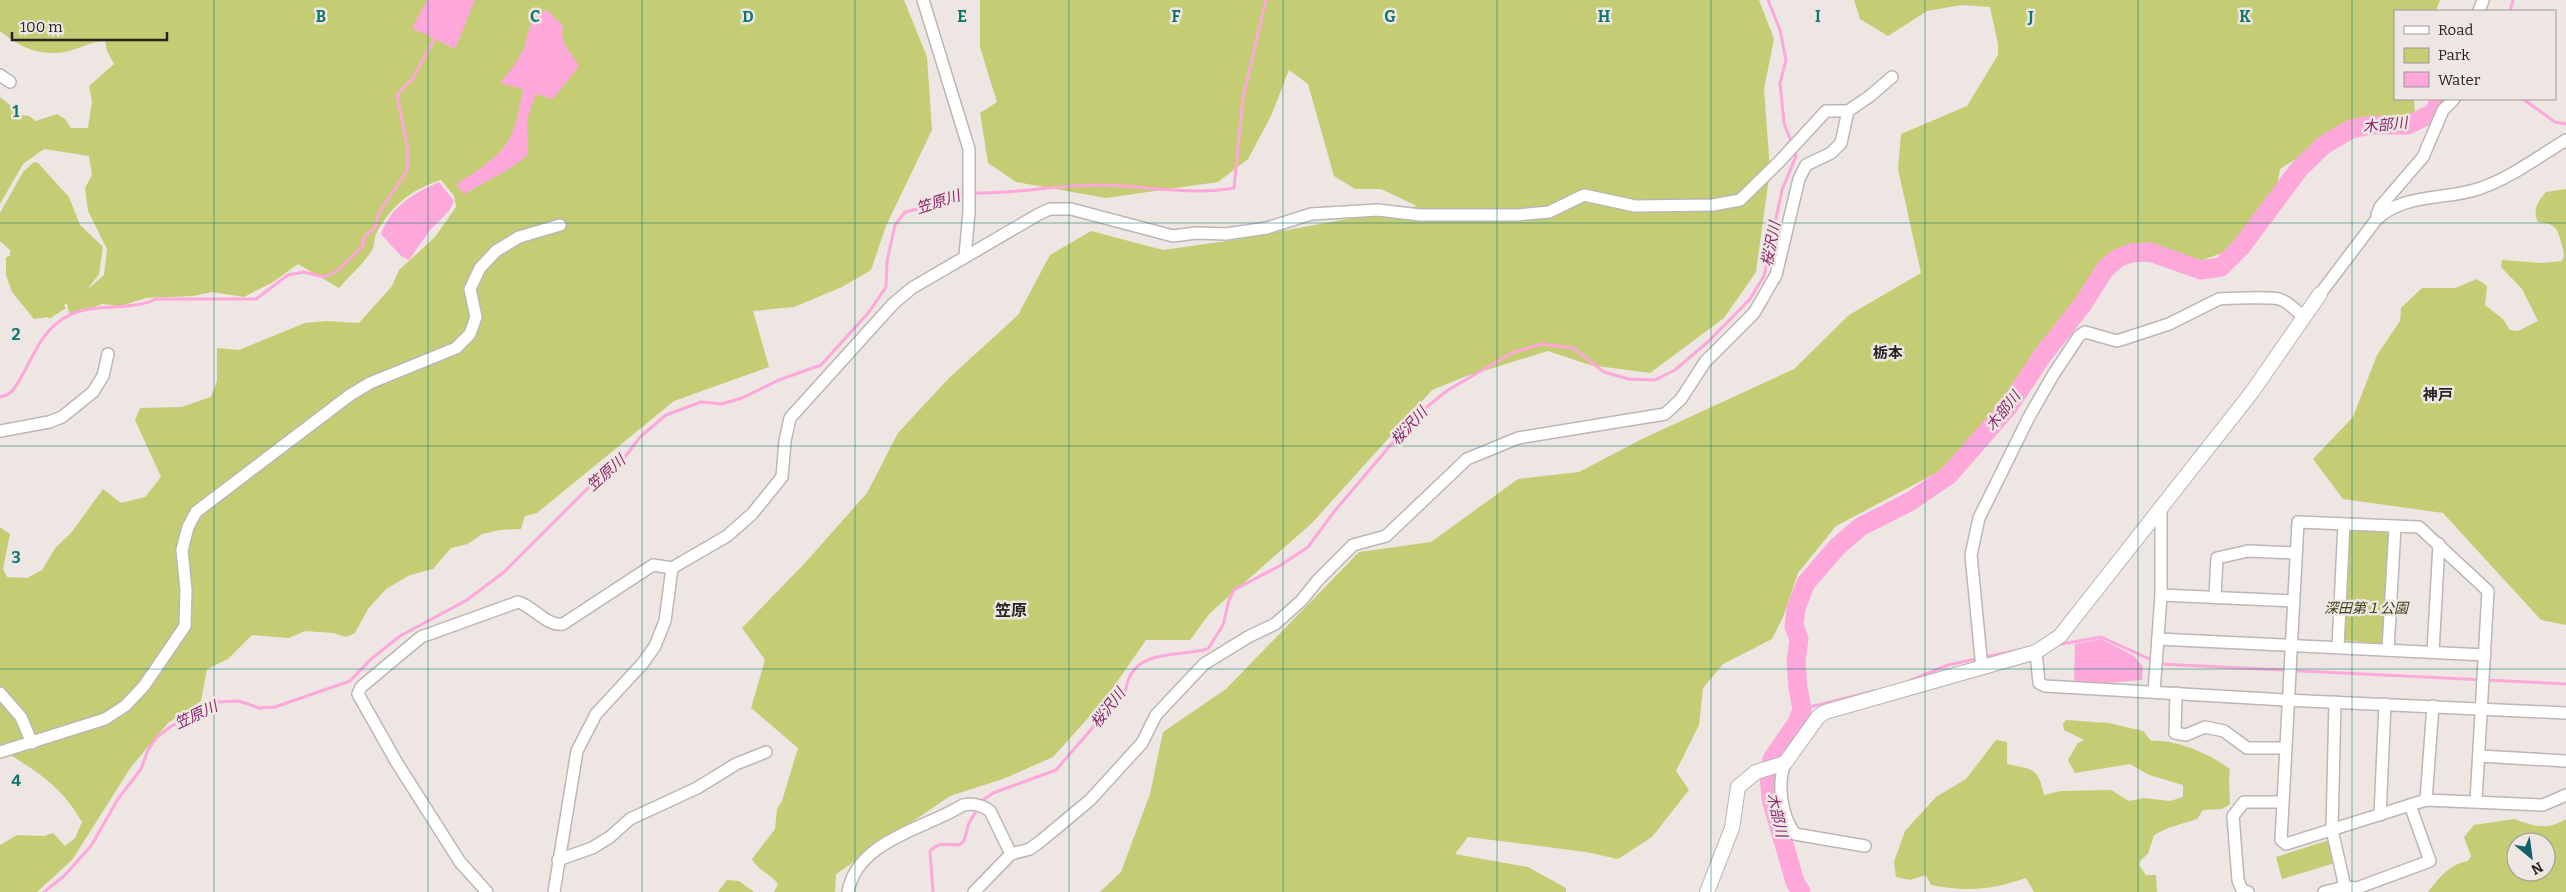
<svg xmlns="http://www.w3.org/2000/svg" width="2566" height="892" font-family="Bitter,'Noto Sans JP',serif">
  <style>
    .green { fill: #c4cd73; fill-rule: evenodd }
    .water { fill: #fda7db }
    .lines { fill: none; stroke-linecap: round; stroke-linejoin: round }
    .stream { stroke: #fda7db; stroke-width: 3 }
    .river { stroke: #fda7db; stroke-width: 19 }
    .minor-casing { stroke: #bdb6b3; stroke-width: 14 }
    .tertiary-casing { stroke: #bdb6b3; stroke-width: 16 }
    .minor { stroke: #fff; stroke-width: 11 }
    .tertiary { stroke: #fff; stroke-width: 14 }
    .grid { fill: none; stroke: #0f766e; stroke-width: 1; stroke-opacity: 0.55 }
    .labels { text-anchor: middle; stroke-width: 5; stroke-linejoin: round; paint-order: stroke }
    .park-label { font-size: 14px; font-style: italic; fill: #3d4119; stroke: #ede6e3 }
    .water-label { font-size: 15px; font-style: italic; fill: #8a296b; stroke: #ede6e3 }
    .neighbourhood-label { font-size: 15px; font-weight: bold; fill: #272423; stroke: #ede6e3 }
    .quarter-label { font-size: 16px; font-weight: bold; fill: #272423; stroke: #ede6e3 }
    .grid-label { font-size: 16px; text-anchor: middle; font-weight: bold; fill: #0f766e; stroke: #ede6e3; stroke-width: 5; stroke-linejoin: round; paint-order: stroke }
  </style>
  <rect width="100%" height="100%" fill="#ede6e3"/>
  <g class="green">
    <path d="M 0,0 L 904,0 L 927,57 L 932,130 L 886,226 L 871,270 L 842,287 L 794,307 L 753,311 L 769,367 L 674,401 L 537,513 L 525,516 L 521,529 L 500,530 L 482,534 L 468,544 L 451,548 L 433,569 L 410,575 L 386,589 L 368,609 L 355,633 L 346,637 L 333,633 L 305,631 L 289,638 L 252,635 L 228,659 L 207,669 L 201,701 L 168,723 L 131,767 L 72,860 L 37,892 L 0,892 L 0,845 L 17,835 L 44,836 L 53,833 L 65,846 L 75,838 L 82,822 C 61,785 35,770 0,749 L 0,527 L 10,534 L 3,569 L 7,577 L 27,578 L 42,570 L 56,547 L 71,533 L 103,489 L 121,503 L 145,497 L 161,477 L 135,420 L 140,408 L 181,407 L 211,397 L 217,381 L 217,348 L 239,350 L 305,323 L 327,321 L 359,323 L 392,286 L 399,270 L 435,237 L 456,207 L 454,196 L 441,180 C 412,189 392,205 377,232 C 374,237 375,245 372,250 C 364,264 349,276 339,288 L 298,264 L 273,282 L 244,297 L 212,292 L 193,296 L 146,298 L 121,306 L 102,304 L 82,312 L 69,313 L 67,303 L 64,305 L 66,308 L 49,319 L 48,317 L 34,319 L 12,292 L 6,275 L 6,257 L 10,256 L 10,250 L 0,241 L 0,213 L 23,172 L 34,162 L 38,163 L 69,197 L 80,225 L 103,247 L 99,274 L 87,290 L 104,275 L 107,249 L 88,211 L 85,188 L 92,175 L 89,156 L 44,149 L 23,164 L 0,204 L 0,97 L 22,115 L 29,116 L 36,121 L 57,114 L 65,119 L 71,128 L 88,128 L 92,101 L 89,86 L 114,64 L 107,51 L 105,41 C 88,42 78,50 64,52 C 37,56 20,47 0,31 Z"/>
    <path d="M 980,0 L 1759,0 L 1774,39 L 1764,89 L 1770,170 L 1756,272 L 1724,318 L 1650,373 L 1590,365 L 1548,351 L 1464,377 L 1432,390 L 1312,523 L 1210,613 L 1190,640 L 1146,640 L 1105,699 L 1053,757 L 1003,779 L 950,796 L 836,874 L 835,892 L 774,892 L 778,884 C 769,872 759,872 752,859 L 775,829 L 777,809 L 782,801 L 798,748 L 751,708 L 765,660 L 742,628 L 804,564 L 867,493 L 898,433 L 949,378 L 1018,315 L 1050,255 L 1091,231 L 1163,250 L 1234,240 L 1417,206 L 1381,189 L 1355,189 L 1334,176 L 1308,84 L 1289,70 L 1271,116 L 1248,159 L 1218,182 L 1106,198 L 1016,182 L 988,163 L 980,113 L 997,102 L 980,47 Z"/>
    <polygon points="1854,0 2440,0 2436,11 2395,11 2395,99 2414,99 2415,115 2398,123 2380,128 2357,128 2330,137 2313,151 2294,160 2280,169 2275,199 2238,247 2195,263 2176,267 2154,256 2132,250 2116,253 2102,262 2079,295 2034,351 2004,398 1971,439 1938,472 1836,526 1798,573 1783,617 1772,639 1723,664 1703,688 1699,725 1676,771 1689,790 1652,837 1618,859 1586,852 1468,837 1455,854 1528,867 1566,888 1566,892 1100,892 1121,872 1150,794 1163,732 1226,689 1359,552 1431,542 1518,479 1579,472 1644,438 1794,369 1849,315 1921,273 1898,169 1901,134 1967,106 1998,55 1998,44 1990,7 1961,5 1927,11 1888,36 1860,19"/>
    <path d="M 2566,189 L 2566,625 L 2541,620 L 2443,513 L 2343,499 L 2313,459 L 2353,417 L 2377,355 L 2400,321 L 2401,308 L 2422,288 L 2455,288 L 2477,279 L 2487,286 L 2485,305 L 2503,319 L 2510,330 L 2518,331 L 2538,321 L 2522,289 L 2501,267 L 2502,260 L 2541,263 L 2562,261 C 2565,254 2564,253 2562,245 C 2557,229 2558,224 2538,222 C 2532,210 2538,201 2546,192 Z"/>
    <polygon points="2352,530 2386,532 2390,535 2385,641 2380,644 2342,640 2348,533"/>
    <path d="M 2066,720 L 2109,723 L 2143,731 L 2151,741 C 2176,739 2210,754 2230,769 L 2229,780 L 2230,804 L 2222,809 L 2203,810 L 2197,819 L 2168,828 L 2154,835 L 2148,854 L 2141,860 L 2139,865 L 2146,875 L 2156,875 L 2157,892 L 2034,892 L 2026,878 C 1992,890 1967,892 1931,885 L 1926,875 L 1910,880 L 1896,877 L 1894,862 L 1905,831 L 1936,797 L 1966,779 L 1996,740 L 2007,742 L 2007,764 C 2032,770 2038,766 2044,795 L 2061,791 L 2111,790 L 2129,801 L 2144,798 L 2170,801 L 2183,797 L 2183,785 L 2149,775 L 2130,764 L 2075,773 L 2068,760 L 2078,743 L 2084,740 L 2064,730 L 2063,724 Z"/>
    <path d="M 2514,819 C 2534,826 2547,831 2566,819 L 2566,892 L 2428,892 C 2440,877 2448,865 2468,861 L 2471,856 L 2464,837 L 2474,825 ZM 2516,842 L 2546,842 L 2546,872 L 2516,872 Z"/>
    <polygon points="2326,841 2331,842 2335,863 2282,879 2276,857"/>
    <polygon points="727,880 739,881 754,892 718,892"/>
  </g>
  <g class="water">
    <polygon points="427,0 475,0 455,49 412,28"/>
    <path d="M 547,10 L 563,26 C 559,43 571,52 579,66 L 553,99 L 536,94 L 527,119 L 528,155 C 509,171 485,182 464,194 L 456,184 C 475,173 506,153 513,131 C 518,118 520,103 523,89 L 500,83 L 514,66 L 524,48 L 529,29 L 537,15 Z"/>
    <path d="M 439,182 L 454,201 L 449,211 L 430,230 L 409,260 L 401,256 L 381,234 C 392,205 413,194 439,182 Z"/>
    <polygon points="2101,639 2134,656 2143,667 2142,680 2108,683 2074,681 2075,644"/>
  </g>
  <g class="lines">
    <g class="stream">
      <polyline points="1768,0 1780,30 1786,60 1780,83 1784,123 1792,144"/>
      <polyline points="2510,11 2513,0"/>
      <polyline points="2523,99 2555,122 2566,124"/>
      <path d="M 973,193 C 1015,194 1056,185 1098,185 C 1142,185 1190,196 1234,188 L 1243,97 L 1266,0"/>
      <path d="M 0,397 C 5,396 9,395 13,390 C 29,369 35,341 57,323 C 87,298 125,314 156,299 L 256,299 L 288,275 L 304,272 L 324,277 L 337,271 L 363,246 L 364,237 L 375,228 L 378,214 L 407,171 L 408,150 L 397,95 L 413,78 L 436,36"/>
      <polyline points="2056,645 2101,637 2154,661"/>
      <polyline points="2160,664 2566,684"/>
      <polyline points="1909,681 1948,665 2018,650"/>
      <polyline points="1802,709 1874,691"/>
      <polyline points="44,892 64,876 91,846 118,799 141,769 148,750 157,737 170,727 217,702 239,701 259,708 275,707 350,681 371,659 400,636 467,600 504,572 589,487 622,461 640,437 666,415 701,402 722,404 742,398 779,380 821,365 869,312 886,287 887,261 895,225 905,212 927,207 957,193 966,193"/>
      <path d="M 933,892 L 930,851 C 940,841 945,845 959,845 L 964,841 L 969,823 L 983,800 L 993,793 L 1056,770 L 1126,689 C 1132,648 1177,657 1208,649 L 1223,625 L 1229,600 L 1234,590 L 1281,565 L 1308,547 L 1333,513 L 1394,441 L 1423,410 L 1448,390 L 1512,353 L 1542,344 L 1573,348 L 1604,372 L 1629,379 L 1655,380 L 1675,370 L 1710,340 L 1750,299 L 1764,276 L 1782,190 L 1796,156 L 1794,150"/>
    </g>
    <polyline class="river" points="1801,892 1795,882 1771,799 1769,775 1772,759 1797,723 1802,709 1798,688 1796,661 1799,639 1794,626 1796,608 1806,583 1837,547 1860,527 1911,501 1949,475 2009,406 2042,356 2083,304 2105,269 2118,258 2131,253 2150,252 2201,270 2221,267 2241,247 2299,169 2324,145 2351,129 2371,125 2408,125 2433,113 2441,99"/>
    <g class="minor-casing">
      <g id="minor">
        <polyline points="923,0 969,149 969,212 965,256"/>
        <polyline points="2479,11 2483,0"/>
        <polyline points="0,75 10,82"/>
        <polyline points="2377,215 2380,207 2423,157 2443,110 2454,99"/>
        <path d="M 2320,294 L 2376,220 C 2403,193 2445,200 2478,189 C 2509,179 2538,157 2566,140"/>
        <polyline points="0,431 49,422 62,417 93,392 103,376 108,354"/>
        <polyline points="2161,595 2292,601"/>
        <polyline points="2215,596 2217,558 2248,551 2295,553"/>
        <polyline points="2158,639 2485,655"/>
        <polyline points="2338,647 2344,524"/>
        <polyline points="2388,650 2395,527"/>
        <polyline points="2036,652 2039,683 2045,686 2286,700 2566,713"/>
        <polyline points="2433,652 2439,544"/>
        <path d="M 1982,668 L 1971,555 L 1979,518 L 2029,417 L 2053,375 L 2079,336 L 2085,332 L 2117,341 L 2169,324 L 2219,299 C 2228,298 2271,297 2279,299 C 2288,301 2297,312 2304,317"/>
        <polyline points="2154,692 2161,595 2161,507"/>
        <polyline points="0,693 21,717 32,743"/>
        <polyline points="2176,693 2175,733 2186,735 2205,727 2224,731 2247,748 2284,748"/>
        <polyline points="2335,702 2332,830 2345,887"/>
        <polyline points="0,752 105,719 125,706 144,686 185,626 186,590 182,550 188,527 196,512 350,395 370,383 456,348 470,334 476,317 470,289 480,268 496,251 519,237 560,225"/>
        <polyline points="2479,756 2566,761"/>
        <path d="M 1785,763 C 1777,784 1781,815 1795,834 L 1865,846"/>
        <polyline points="2426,800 2433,706"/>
        <polyline points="2476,801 2488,591 2419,527 2298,522 2281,840 2286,844 2426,800 2543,805 2566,795"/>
        <polyline points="2380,815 2385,704"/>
        <polyline points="558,860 592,848 610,837 630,819 697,788 736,764 766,752"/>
        <path d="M 487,892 L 460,862 L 397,763 L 358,694 L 361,687 L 421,637 L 518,602 C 533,606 547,627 563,624 L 653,565 L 672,568 L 727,536 L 752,514 L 782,477 L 785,441 L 790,418 L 893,304 L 912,288 L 1039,214 L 1050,209 L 1071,209 L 1173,236 L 1196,233 L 1226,234 L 1267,228 L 1311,214 L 1378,210 L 1420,215 L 1517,215 L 1549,212 L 1584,195 L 1635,206 L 1713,205 L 1740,200 L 1778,163 L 1826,111 L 1848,111"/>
        <polyline points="554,892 577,751 596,714 643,663 655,646 665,621 672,568"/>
        <path d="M 848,892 C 857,840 925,829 963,805 C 973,803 982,805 990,811 L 1011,854"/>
        <polyline points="974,892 1011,854 1030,849 1042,840 1090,800 1142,743 1156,715 1204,664 1248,637 1275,624 1301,601 1318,580 1353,545 1386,536 1467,459 1518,438 1665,414 1681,399 1705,362 1754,313 1776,275 1799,179 1806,165 1831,153 1841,143 1848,111 1870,96 1892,77"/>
        <polyline points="2248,892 2242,890 2238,880 2233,816 2244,802 2282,802"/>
        <polyline points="2324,892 2345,887 2357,888 2430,861 2410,805"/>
      </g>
    </g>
    <g class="tertiary-casing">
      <polyline id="tertiary" points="1707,892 1732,828 1738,787 1756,772 1785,763 1818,717 1825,712 2036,652 2060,636 2252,392 2320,294"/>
    </g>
    <use href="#minor" class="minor"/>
    <use href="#tertiary" class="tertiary"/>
  </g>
  <path class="grid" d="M 214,0 L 214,892M 428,0 L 428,892M 642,0 L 642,892M 855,0 L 855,892M 1069,0 L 1069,892M 1283,0 L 1283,892M 1497,0 L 1497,892M 1711,0 L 1711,892M 1925,0 L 1925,892M 2138,0 L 2138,892M 2352,0 L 2352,892M 0,223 L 2566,223M 0,446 L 2566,446M 0,669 L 2566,669"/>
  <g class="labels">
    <g class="park-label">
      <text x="2366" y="613">深田第１公園</text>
    </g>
    <g class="water-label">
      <text transform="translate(2385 125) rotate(-6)" y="5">木部川</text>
      <text transform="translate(938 202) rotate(-18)" y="5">笠原川</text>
      <text transform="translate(1771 244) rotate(-79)" y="5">桜沢川</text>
      <text transform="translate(2003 411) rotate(-51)" y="5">木部川</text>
      <text transform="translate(1409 426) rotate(-47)" y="5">桜沢川</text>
      <text transform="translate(606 473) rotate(-42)" y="5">笠原川</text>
      <text transform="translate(1108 708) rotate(-52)" y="5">桜沢川</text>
      <text transform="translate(196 715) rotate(-25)" y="5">笠原川</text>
      <text transform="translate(1777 815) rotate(77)" y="5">木部川</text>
    </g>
    <g class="neighbourhood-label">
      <text x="1888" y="358">栃本</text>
      <text x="2438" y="400">神戸</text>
    </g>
    <g class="quarter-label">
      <text x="1011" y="616">笠原</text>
    </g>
  </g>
  <g class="grid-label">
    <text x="321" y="22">B</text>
    <text x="535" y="22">C</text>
    <text x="748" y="22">D</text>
    <text x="962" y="22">E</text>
    <text x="1176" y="22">F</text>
    <text x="1390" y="22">G</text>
    <text x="1604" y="22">H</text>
    <text x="1818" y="22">I</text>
    <text x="2031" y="22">J</text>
    <text x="2245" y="22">K</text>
    <text x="16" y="117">1</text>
    <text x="16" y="340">2</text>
    <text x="16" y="563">3</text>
    <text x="16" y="786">4</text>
  </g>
  <rect x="2394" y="10" width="162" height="90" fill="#ede6e3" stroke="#9e9896"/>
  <rect x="2404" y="26" width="25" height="8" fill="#ffffff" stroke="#9e9896"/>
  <text x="2438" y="35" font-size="15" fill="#272423">Road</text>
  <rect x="2404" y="48" width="25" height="15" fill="#c4cd73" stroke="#9e9896"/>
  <text x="2438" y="60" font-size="15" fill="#272423">Park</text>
  <rect x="2404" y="72" width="25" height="15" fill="#fda7db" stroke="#9e9896"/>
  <text x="2438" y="85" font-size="15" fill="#272423">Water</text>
  <g transform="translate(2531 857) rotate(151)"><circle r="24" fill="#ede6e3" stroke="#9e9896"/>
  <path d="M0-4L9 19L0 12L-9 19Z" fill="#15606d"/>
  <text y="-8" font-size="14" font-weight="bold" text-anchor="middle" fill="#272423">N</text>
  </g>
  <path d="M12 32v8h155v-8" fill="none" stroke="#272423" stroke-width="2.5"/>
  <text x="20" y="32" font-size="15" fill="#272423" stroke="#ede6e3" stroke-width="4" paint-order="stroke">100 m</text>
</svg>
